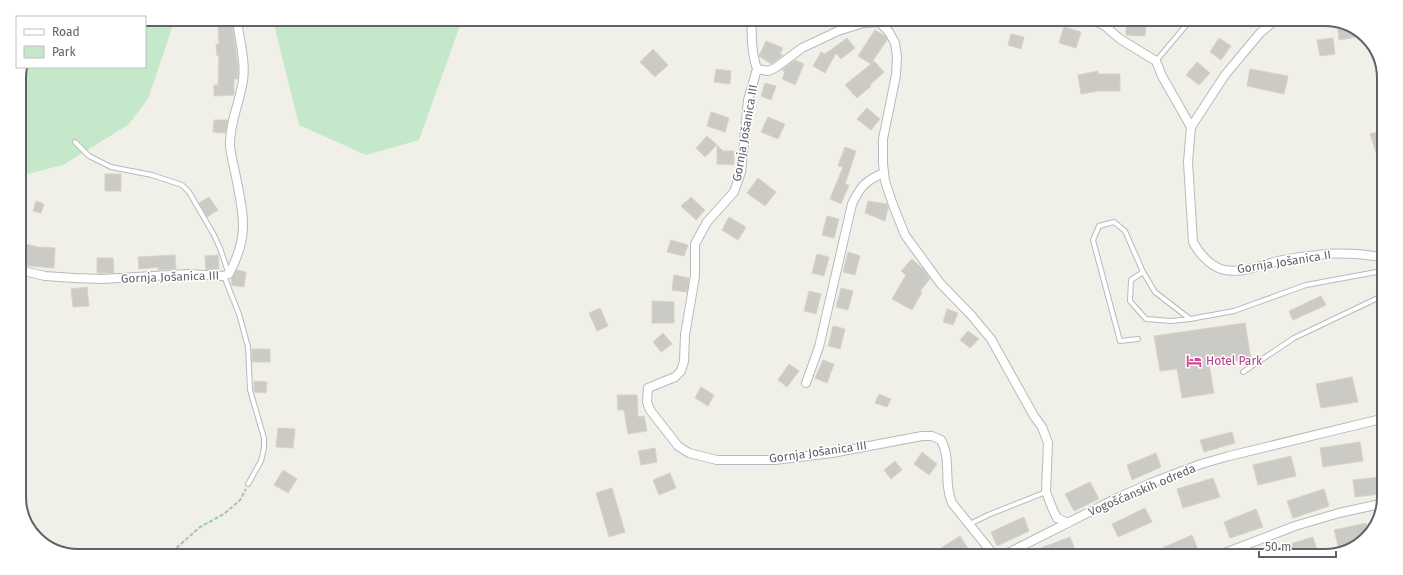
<svg xmlns="http://www.w3.org/2000/svg" width="1403" height="575" font-family="'Fira Sans',sans-serif">
  <style>
    .green { fill: #c4e8c9 }
    .building { fill: #cccac5; stroke: #d6d3c6 }
    .lines { fill: none; stroke-linecap: round; stroke-linejoin: round }
    .lane-casing { stroke: #b8b9be; stroke-width: 6 }
    .street-casing { stroke: #b8b9be; stroke-width: 10 }
    .path { stroke: #9dc9af; stroke-width: 2; stroke-dasharray: 4 2; stroke-linecap: butt }
    .lane { stroke: #fff; stroke-width: 4 }
    .street { stroke: #fff; stroke-width: 8 }
    .labels { text-anchor: middle; stroke-width: 3; stroke-linejoin: round; paint-order: stroke }
    .street-label { font-size: 12px; fill: #5f6268; stroke: #fff }
    .hotel-label { font-size: 12px; fill: #b23c85; stroke: #fff; text-anchor: start }
    .rim { fill: none; stroke: #5f6268; stroke-width: 2 }
  </style>
  <rect width="100%" height="100%" fill="#f1f0e8"/>
  <g class="green">
    <polygon points="145,19 175,19 148,99 128,125 63,165 19,176 19,75 23,67 145,67"/>
    <polygon points="273,20 462,20 419,140 366,155 299,125"/>
  </g>
  <g class="building">
    <polygon points="232,23 238,67 238,79 234,79 234,95 214,96 214,85 218,85 219,56 217,56 216,44 219,44 218,24"/>
    <polygon points="1126,23 1146,23 1145,36 1126,35"/>
    <polygon points="1337,23 1347,23 1362,36 1339,40"/>
    <polygon points="1064,27 1081,32 1076,48 1059,43"/>
    <polygon points="875,30 885,36 887,40 872,62 874,61 884,72 870,85 871,86 857,98 845,85 871,64 858,56"/>
    <polygon points="1011,34 1024,37 1021,49 1008,45"/>
    <polygon points="847,38 855,48 841,59 836,53 825,73 813,66 821,52 825,54"/>
    <polygon points="1219,38 1231,46 1221,60 1210,52"/>
    <polygon points="1333,38 1335,54 1320,56 1317,40"/>
    <polygon points="766,41 783,48 780,54 783,55 771,64 759,56"/>
    <polygon points="653,49 668,65 655,77 640,62"/>
    <polygon points="795,60 804,64 795,85 782,79 785,72 782,70"/>
    <polygon points="1197,62 1210,73 1199,85 1186,75"/>
    <polygon points="716,69 731,71 730,84 714,82"/>
    <polygon points="1250,69 1288,76 1284,94 1247,86"/>
    <polygon points="1098,71 1098,74 1120,74 1120,91 1098,91 1081,94 1078,75"/>
    <polygon points="765,83 776,86 771,100 761,96"/>
    <polygon points="867,108 880,119 871,130 857,119"/>
    <polygon points="711,112 729,118 725,132 707,126"/>
    <polygon points="768,117 785,124 778,139 761,132"/>
    <polygon points="214,120 228,120 225,133 213,132"/>
    <polygon points="1383,130 1383,153 1377,155 1370,134"/>
    <polygon points="707,136 717,145 705,157 696,148"/>
    <polygon points="717,145 723,151 734,151 734,165 717,164"/>
    <polygon points="845,147 856,151 845,184 849,185 841,204 830,199 843,167 838,166"/>
    <rect x="105" y="174" width="16" height="17"/>
    <polygon points="758,178 776,192 765,206 747,193"/>
    <polygon points="209,197 218,210 207,217 199,203"/>
    <polygon points="691,197 705,210 696,220 681,206"/>
    <polygon points="36,201 44,204 41,213 33,211"/>
    <polygon points="868,201 887,204 888,208 885,221 865,213"/>
    <polygon points="827,216 839,219 834,238 822,235"/>
    <polygon points="729,217 746,227 738,240 722,230"/>
    <polygon points="671,240 688,245 684,256 667,252"/>
    <polygon points="19,242 37,247 55,248 54,268 19,265"/>
    <polygon points="848,252 860,256 855,275 843,272"/>
    <polygon points="817,254 829,257 824,276 812,273"/>
    <polygon points="175,255 176,269 158,270 158,267 139,269 138,257"/>
    <polygon points="218,255 219,269 206,270 205,256"/>
    <polygon points="97,258 113,258 114,273 97,273"/>
    <polygon points="912,259 923,269 930,279 920,291 922,292 912,310 892,299 906,275 901,271"/>
    <polygon points="237,270 246,272 244,287 231,285 232,278"/>
    <polygon points="674,275 689,278 687,292 672,290"/>
    <polygon points="87,287 89,306 73,307 71,289"/>
    <polygon points="841,288 853,291 848,310 836,307"/>
    <polygon points="809,291 821,294 816,314 804,311"/>
    <polygon points="1321,296 1326,305 1293,320 1289,311"/>
    <polygon points="652,301 674,302 674,323 652,323"/>
    <polygon points="600,308 608,326 597,331 589,313"/>
    <polygon points="947,309 958,313 953,325 943,322"/>
    <polygon points="1245,323 1251,359 1209,364 1214,393 1182,398 1177,369 1160,371 1154,336"/>
    <polygon points="833,326 845,329 840,349 828,346"/>
    <polygon points="968,331 979,339 970,348 960,340"/>
    <polygon points="663,333 672,344 661,352 653,342"/>
    <rect x="252" y="349" width="18" height="13"/>
    <polygon points="823,360 834,364 827,383 815,378"/>
    <polygon points="789,364 799,371 787,387 778,380"/>
    <polygon points="1352,377 1358,402 1321,408 1316,384"/>
    <polygon points="254,381 267,382 266,393 254,392"/>
    <polygon points="701,387 714,395 708,406 695,398"/>
    <polygon points="879,394 891,399 887,407 875,403"/>
    <polygon points="617,395 637,395 638,417 644,416 647,431 628,434 624,410 618,410"/>
    <polygon points="278,428 295,429 293,448 276,447"/>
    <polygon points="1232,432 1235,443 1204,452 1200,440"/>
    <polygon points="1360,442 1363,461 1323,467 1320,448"/>
    <polygon points="655,448 657,462 641,465 638,451"/>
    <polygon points="922,452 937,464 929,475 914,464"/>
    <polygon points="1156,453 1161,467 1132,480 1127,465"/>
    <polygon points="1291,456 1296,476 1258,485 1253,465"/>
    <polygon points="895,461 902,470 891,479 884,470"/>
    <polygon points="283,470 297,479 288,493 274,485"/>
    <polygon points="670,473 676,488 659,495 653,480"/>
    <polygon points="1380,477 1380,494 1355,497 1353,480"/>
    <polygon points="1213,478 1220,497 1183,508 1177,489"/>
    <polygon points="1090,482 1099,499 1074,511 1065,494"/>
    <polygon points="612,488 625,532 609,537 596,493"/>
    <polygon points="1324,489 1329,506 1293,518 1287,501"/>
    <polygon points="1145,508 1152,522 1118,537 1112,524"/>
    <polygon points="1256,509 1263,527 1230,538 1224,522"/>
    <polygon points="1024,517 1029,531 997,546 991,532"/>
    <polygon points="1366,523 1368,533 1359,545 1339,549 1334,530"/>
    <polygon points="1192,535 1199,552 1190,556 1163,555 1160,549"/>
    <polygon points="960,536 972,555 930,555"/>
    <polygon points="1070,537 1077,555 1026,555 1025,554"/>
    <polygon points="1313,537 1319,556 1258,556 1258,554"/>
  </g>
  <g class="lines">
    <g class="lane-casing">
      <g id="lane">
        <polyline points="1156,61 1188,23"/>
        <polyline points="75,142 89,156 111,167 152,175 182,185 189,192 214,235 220,248 228,272"/>
        <polyline points="1143,272 1131,280 1130,301 1146,319 1171,321 1190,319"/>
        <polyline points="224,276 239,314 248,347 250,390 264,438 264,448 261,461 248,484"/>
        <polyline points="1138,339 1120,341 1093,240 1099,226 1114,222 1125,231 1143,272 1155,292 1190,319 1234,311 1306,285 1382,271"/>
        <polyline points="1243,372 1294,338 1382,296"/>
        <polyline points="970,524 988,515 1046,492"/>
      </g>
    </g>
    <g class="street-casing">
      <g id="street">
        <path d="M 752,21 C 751,37 752,54 757,69 L 768,71 L 775,68 L 802,48 L 838,31 L 863,23 L 879,22 L 889,32 L 895,43 L 897,57 L 896,75 L 883,139 L 883,164 L 885,181 L 893,205 L 905,235 L 940,283 L 971,315 L 991,339 L 1034,416 L 1042,427 L 1048,443 L 1046,492 L 1053,510 L 1057,518 L 1068,523"/>
        <polyline points="1099,23 1105,26 1120,39 1156,61 1162,76 1191,127"/>
        <path d="M 1272,23 L 1260,33 L 1225,75 L 1191,127 L 1188,162 L 1193,242 C 1198,252 1209,265 1221,269 C 1238,275 1262,265 1278,261 C 1291,258 1305,256 1318,255 C 1339,252 1361,254 1382,257"/>
        <path d="M 757,69 L 748,100 L 741,172 L 734,192 L 707,222 L 695,244 L 695,276 L 685,335 L 684,361 L 681,371 L 675,377 L 648,388 L 647,402 L 650,410 L 678,446 L 689,453 L 717,460 L 775,460 L 832,453 L 922,436 L 932,436 L 941,440 C 952,460 943,482 952,503 L 994,555"/>
        <path d="M 19,270 L 45,276 L 74,278 L 102,279 L 188,274 L 223,276 L 229,274 C 249,236 244,217 236,177 C 234,167 231,156 230,146 C 229,124 240,102 243,80 C 246,61 239,39 237,20"/>
        <path d="M 806,383 L 819,347 L 852,204 C 860,187 866,180 884,173"/>
        <polyline points="1004,555 1117,498 1151,483 1201,464 1229,456 1381,419"/>
        <polyline points="1217,556 1295,526 1339,513 1380,504"/>
      </g>
    </g>
    <g class="path">
      <polyline points="172,552 200,527 224,514 240,500 246,489"/>
      <polyline points="1268,556 1270,545"/>
    </g>
    <use href="#lane" class="lane"/>
    <use href="#street" class="street"/>
  </g>
  <defs>
    <g id="hotel-bare" transform="scale(1.2)"><path d="M-6-4.5h1.5V1H6V5H4.5V3h-9V5H-6ZM-4 0a1.8 1.8 0 1 1 3.6 0ZM.5 0V-2.5h3Q6-2.5 6 0Z" fill="#d1479c" stroke="#fff" stroke-width="2.5" paint-order="stroke"/></g>
  </defs>
  <g fill-rule="evenodd">
    <use href="#hotel-bare" x="1194" y="361"/>
  </g>
  <g class="labels">
    <g class="street-label">
      <text transform="translate(745 133) rotate(-80)" y="4">Gornja Jošanica III</text>
      <text transform="translate(1284 262) rotate(-9)" y="4">Gornja Jošanica II</text>
      <text transform="translate(170 277) rotate(-2)" y="4">Gornja Jošanica III</text>
      <text transform="translate(818 452) rotate(-8)" y="4">Gornja Jošanica III</text>
      <text transform="translate(1142 490) rotate(-23)" y="4">Vogošćanskih odreda</text>
    </g>
    <g class="hotel-label">
      <text x="1206" y="365">Hotel Park</text>
    </g>
  </g>
  <path d="M0 0H1403V575H0ZM78 26H1325A52 52 0 0 1 1377 78V497A52 52 0 0 1 1325 549H78A52 52 0 0 1 26 497V78A52 52 0 0 1 78 26Z" fill="#fff" fill-rule="evenodd"/>
  <path class="rim" d="M78 26H1325A52 52 0 0 1 1377 78V497A52 52 0 0 1 1325 549H78A52 52 0 0 1 26 497V78A52 52 0 0 1 78 26Z"/>
  <rect x="16" y="16" width="130" height="52" fill="#ffffff" stroke="#bfc0c3"/>
  <rect x="24" y="29" width="20" height="6" fill="#ffffff" stroke="#bfc0c3"/>
  <text x="52" y="36" font-size="12" fill="#5f6268">Road</text>
  <rect x="24" y="46" width="20" height="12" fill="#c4e8c9" stroke="#bfc0c3"/>
  <text x="52" y="56" font-size="12" fill="#5f6268">Park</text>
  <path d="M1259 551v6h77v-6" fill="none" stroke="#5f6268" stroke-width="2"/>
  <text x="1265" y="551" font-size="12" fill="#5f6268" stroke="#ffffff" stroke-width="3" paint-order="stroke">50 m</text>
</svg>
